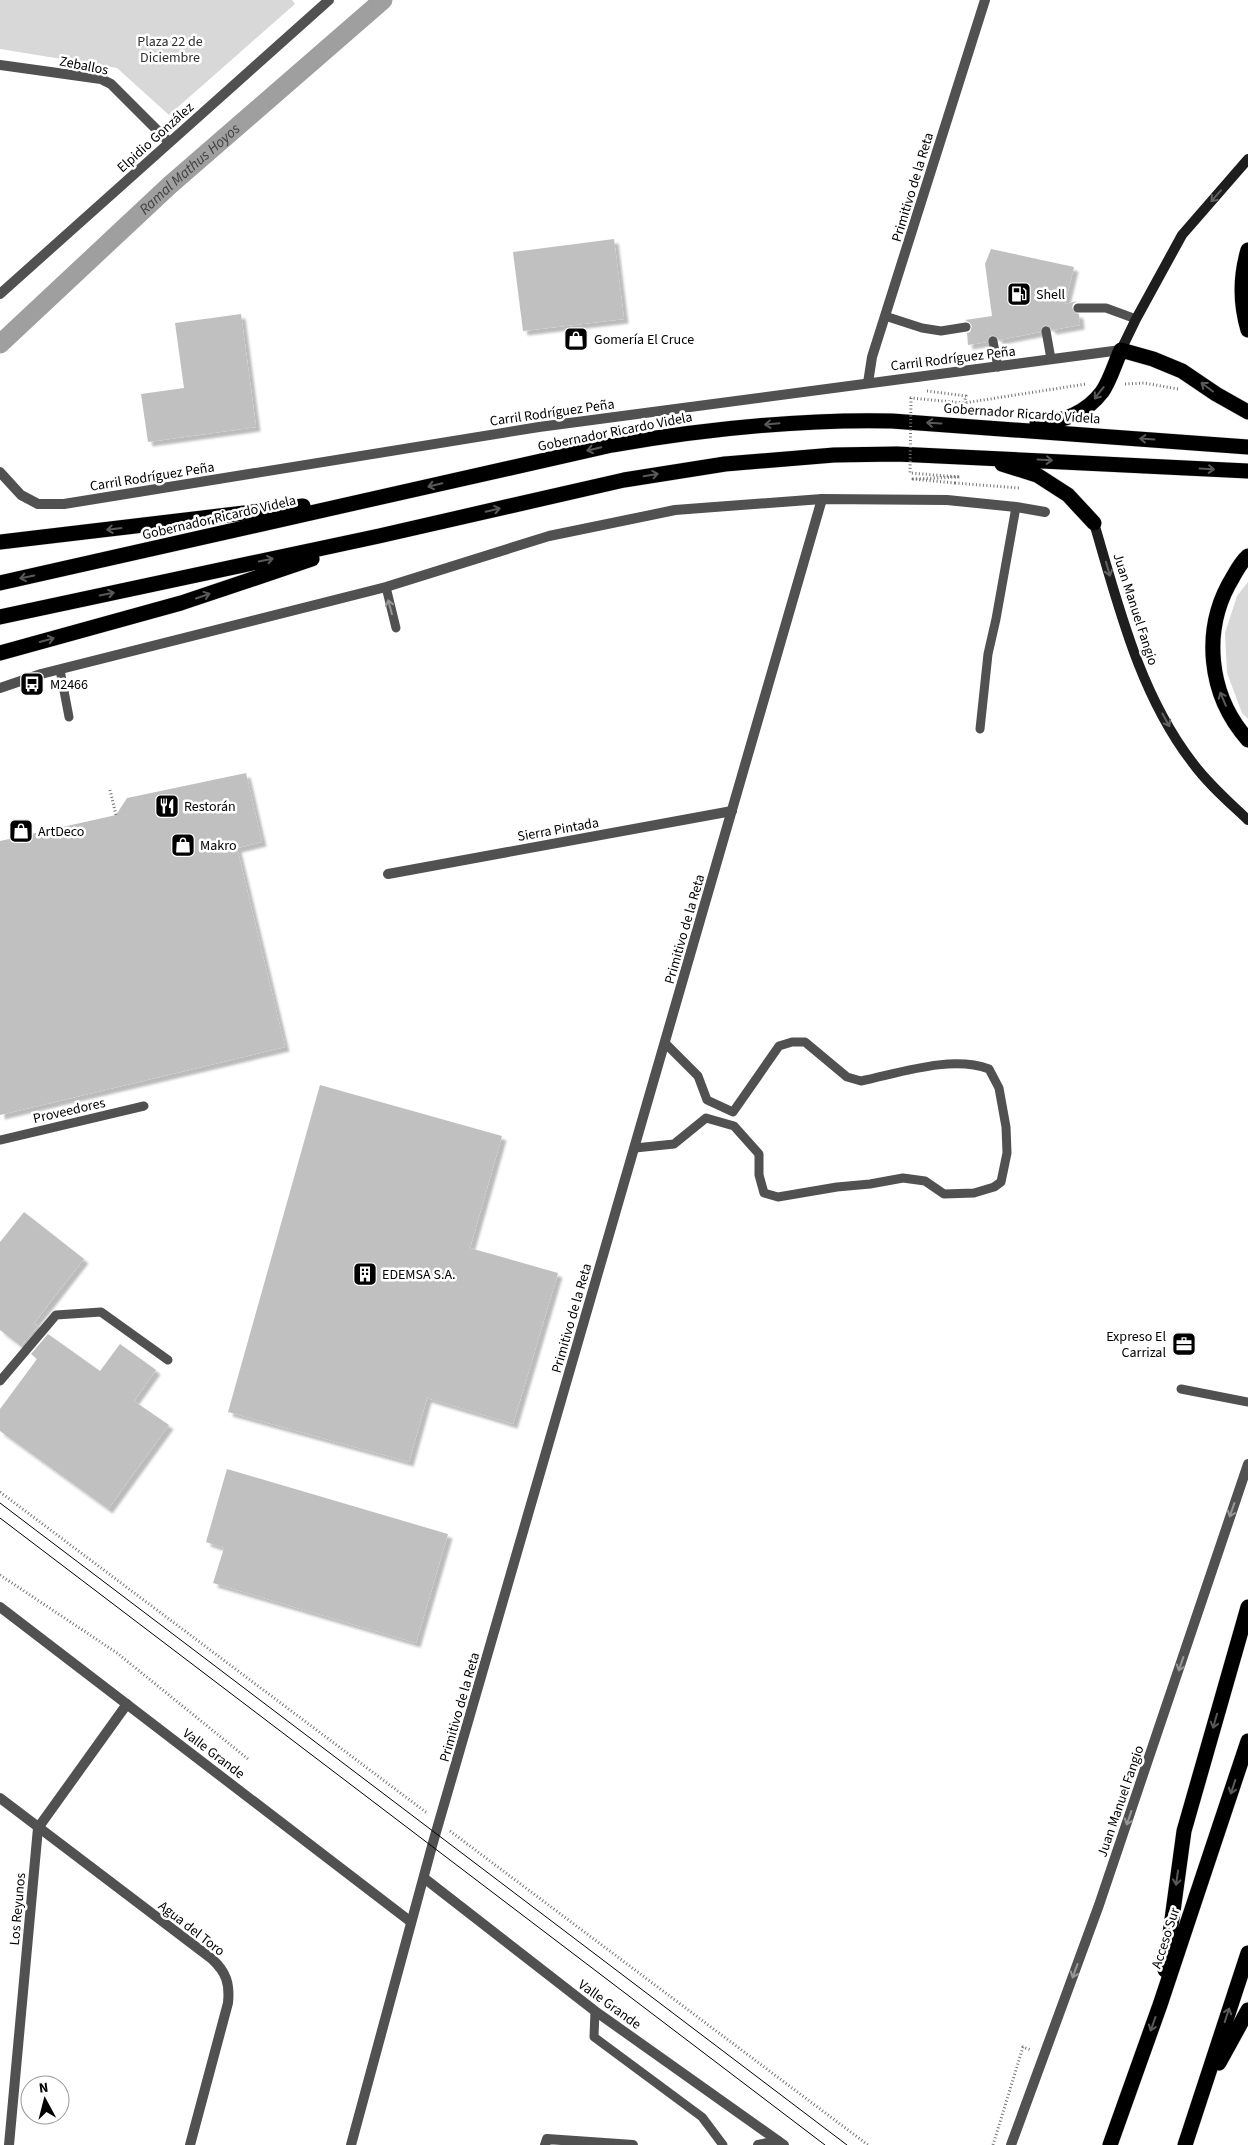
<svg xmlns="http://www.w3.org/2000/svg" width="1248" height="2145" font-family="'Source Sans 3',sans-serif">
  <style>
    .green { fill: #d8d8d8 }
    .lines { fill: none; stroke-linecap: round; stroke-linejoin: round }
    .canal { stroke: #9f9f9f; stroke-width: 19 }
    .building { fill: #c0c0c0; filter: url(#shadow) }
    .motorway-casing { stroke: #dbdbdb; stroke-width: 16 }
    .path { stroke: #737373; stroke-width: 3; stroke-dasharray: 1 2.5; stroke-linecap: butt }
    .service { stroke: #515151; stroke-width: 9 }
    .minor { stroke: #515151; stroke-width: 10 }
    .tertiary { stroke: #515151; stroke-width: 10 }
    .secondary { stroke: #1e1e1e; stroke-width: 10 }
    .motorway { stroke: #000; stroke-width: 15 }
    .tram { stroke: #000; stroke-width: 1 }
    .path-bridge { stroke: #737373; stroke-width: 3; stroke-dasharray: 1 2.5; stroke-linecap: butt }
    .oneway { stroke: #626262 }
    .oneway2 { stroke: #595959 }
    .oneway3 { stroke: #979797 }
    .labels { text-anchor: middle; stroke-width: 5; stroke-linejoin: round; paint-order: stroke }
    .park-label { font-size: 14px; fill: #2f2f2f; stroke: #fff }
    .street-label { font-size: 14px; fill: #000; stroke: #fff }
    .poi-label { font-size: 14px; fill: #000; stroke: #fff; text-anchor: start }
    .water-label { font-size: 15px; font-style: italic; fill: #404040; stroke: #fff }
  </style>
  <defs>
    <filter id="shadow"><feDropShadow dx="4.5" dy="4.5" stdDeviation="1" flood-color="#0004"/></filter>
  </defs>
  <rect width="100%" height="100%" fill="#fff"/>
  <g class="green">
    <polygon points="0,0 292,0 295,4 169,115 117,68 0,49"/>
    <polygon points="1248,582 1248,719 1242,713 1227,673 1225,633 1237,596"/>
  </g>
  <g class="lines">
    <path class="canal" id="s1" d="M 0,344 L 170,185 L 383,0"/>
  </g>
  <g class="building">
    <polygon points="614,239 624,319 523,331 513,252"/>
    <polygon points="991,249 1074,267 1065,304 1077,301 1073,304 1072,308 1074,313 1079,314 1080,325 1052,330 1050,327 1045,325 1042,327 1040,332 999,340 997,337 992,335 989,337 987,342 968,345 967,333 970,332 972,326 970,323 965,320 992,316 985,264"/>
    <polygon points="241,314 256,427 148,442 141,394 184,388 175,323"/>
    <polygon points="246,773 262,842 237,848 285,1047 0,1115 0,841 116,815 127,798"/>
    <polygon points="320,1085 502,1136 470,1248 558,1273 513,1424 427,1398 409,1462 228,1412"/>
    <polygon points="24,1212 84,1259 34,1323 38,1326 21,1346 0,1330 0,1242"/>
    <polygon points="48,1334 100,1371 120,1344 156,1370 134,1401 169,1425 108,1509 0,1431 0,1409 37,1359 31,1354"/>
    <polygon points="227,1469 448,1534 416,1643 213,1583 224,1548 206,1542"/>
  </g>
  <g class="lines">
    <g class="motorway-casing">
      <g id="motorway">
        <path d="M 1248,250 C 1240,277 1240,303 1248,330"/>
        <path d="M 1037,423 C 1062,422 1086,413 1102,392 C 1110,381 1115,363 1121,350 L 1153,359 L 1182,371 L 1216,394 L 1248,412"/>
        <polyline points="1002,464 1037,475 1068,495 1094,523"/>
        <polyline points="0,542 303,506"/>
        <path d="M 1248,556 C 1241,562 1237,570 1233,577 C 1201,629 1208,695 1248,740"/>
        <path d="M 0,583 L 612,445 C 705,429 798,419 892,421 L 1248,447"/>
        <polyline points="0,617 379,536 624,480 725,464 834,455 897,454 1248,471"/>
        <polyline points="0,653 181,603 312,559"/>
        <polyline points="1165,1970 1184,1831 1248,1607"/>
        <polyline points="1219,2063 1248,2010"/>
        <polyline points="1110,2145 1160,2005 1248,1741"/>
        <polyline points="1185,2145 1248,1953"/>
      </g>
    </g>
    <g class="path">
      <polyline points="1125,384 1144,383 1178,389"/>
      <polyline points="927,391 966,396 964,403 1086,384"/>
      <polyline points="955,483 1019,488"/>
      <polyline points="110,790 116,815"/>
      <polyline points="0,1492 427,1813"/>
      <polyline points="0,1575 117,1653 248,1759"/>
      <polyline points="450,1831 868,2145"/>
      <polyline points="993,2145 1023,2047 1031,2050"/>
    </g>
    <g class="service">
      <polyline points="1078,308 1106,308 1136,319"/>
      <polyline points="885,316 922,328 941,331 966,327"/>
      <polyline points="1046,331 1051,359"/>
      <polyline points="993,341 998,367"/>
      <polyline points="386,587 396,628"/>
      <polyline points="60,670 69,717"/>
      <polyline points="980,729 988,654 996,619 1016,507"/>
      <polyline points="0,1140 144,1106"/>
      <path d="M 635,1148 L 674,1144 L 706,1118 L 734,1126 L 759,1154 L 759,1175 L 764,1193 L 778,1197 L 837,1187 L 870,1184 L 903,1178 L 925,1181 L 944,1194 L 974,1193 L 994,1187 L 1001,1182 L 1007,1153 L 1006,1127 L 999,1088 L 989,1069 C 951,1055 900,1073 861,1081 L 847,1077 L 805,1042 L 792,1042 L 779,1046 L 733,1112 L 707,1100 L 698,1076 L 665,1043"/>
      <polyline points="0,1381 56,1315 101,1312 168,1360"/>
      <polyline points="1181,1389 1248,1402"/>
      <polyline points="595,2011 594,2037 702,2117 723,2145"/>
    </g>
    <g class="minor">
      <polyline points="0,65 101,79 111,84 169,142"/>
      <polyline points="868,383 872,357 985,0"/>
      <polyline points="388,874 732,811"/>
      <polyline points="0,1607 411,1922"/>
      <path d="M 0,1798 L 212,1959 C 226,1972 230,1983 228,2003 L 190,2145"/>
      <polyline points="424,1878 595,2011 784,2145"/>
      <polyline points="9,2145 38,1828 127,1704"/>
      <polyline points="545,2145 547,2139 633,2145"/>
      <polyline points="758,2145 778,2141"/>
    </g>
    <g class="tertiary">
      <polyline points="0,294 329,0"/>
      <polyline points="0,472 21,495 38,504 64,504 539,427 1121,350"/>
      <polyline points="0,688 41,674 386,587 549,536 675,510 822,499 947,500 1016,507 1045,512"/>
      <polyline points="351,2145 432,1846 822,499"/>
      <polyline points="1011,2145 1099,1905 1248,1464"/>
    </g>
    <g class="secondary">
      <polyline points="1121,350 1136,319 1182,235 1248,159"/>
      <path d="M 1094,523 C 1118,604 1139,693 1192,762 C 1208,784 1229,802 1248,820"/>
    </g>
    <use href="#motorway" class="motorway"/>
    <g class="tram">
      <polyline points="0,1503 847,2145"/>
      <polyline points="0,1518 825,2145"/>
    </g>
    <polyline class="path-bridge" points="955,483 913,479 960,477 910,473 911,398 964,403"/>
  </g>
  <defs><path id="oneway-shaft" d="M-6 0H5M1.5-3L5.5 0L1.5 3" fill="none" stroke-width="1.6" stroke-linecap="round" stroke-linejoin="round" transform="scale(1.25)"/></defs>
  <g class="oneway">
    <use href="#oneway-shaft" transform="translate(1216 196) rotate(131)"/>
    <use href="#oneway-shaft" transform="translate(1108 569) rotate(74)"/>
    <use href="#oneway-shaft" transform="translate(1166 720) rotate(61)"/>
  </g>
  <g class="oneway2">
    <use href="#oneway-shaft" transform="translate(1207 387) rotate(-143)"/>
    <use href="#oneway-shaft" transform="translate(1099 393) rotate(128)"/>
    <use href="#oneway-shaft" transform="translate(934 423) rotate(-177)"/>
    <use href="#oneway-shaft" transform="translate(772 424) rotate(175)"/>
    <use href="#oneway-shaft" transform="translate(1147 439) rotate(-176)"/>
    <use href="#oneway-shaft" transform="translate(594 449) rotate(167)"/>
    <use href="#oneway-shaft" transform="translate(1045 460) rotate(3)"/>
    <use href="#oneway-shaft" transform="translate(1207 469) rotate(3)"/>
    <use href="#oneway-shaft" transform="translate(651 475) rotate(-10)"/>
    <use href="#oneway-shaft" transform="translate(435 485) rotate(167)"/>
    <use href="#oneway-shaft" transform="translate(493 510) rotate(-13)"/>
    <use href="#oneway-shaft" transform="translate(114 529) rotate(173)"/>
    <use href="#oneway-shaft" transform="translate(266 560) rotate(-12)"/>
    <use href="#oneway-shaft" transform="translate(27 577) rotate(168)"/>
    <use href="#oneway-shaft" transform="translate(107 594) rotate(-12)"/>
    <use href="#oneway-shaft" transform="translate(203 596) rotate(-19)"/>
    <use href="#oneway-shaft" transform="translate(47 640) rotate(-15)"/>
    <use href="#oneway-shaft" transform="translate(1223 699) rotate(-113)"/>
    <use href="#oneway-shaft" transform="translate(1215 1721) rotate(106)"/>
    <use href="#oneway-shaft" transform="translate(1233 1787) rotate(108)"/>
    <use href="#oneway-shaft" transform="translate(1177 1878) rotate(98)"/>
    <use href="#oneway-shaft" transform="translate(1227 2015) rotate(-72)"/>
    <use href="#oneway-shaft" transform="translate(1153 2024) rotate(110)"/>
  </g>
  <g class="oneway3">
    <use href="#oneway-shaft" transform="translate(390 607) rotate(-105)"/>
    <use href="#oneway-shaft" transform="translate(1232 1510) rotate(109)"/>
    <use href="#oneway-shaft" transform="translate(1181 1664) rotate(109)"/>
    <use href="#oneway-shaft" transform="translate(1129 1818) rotate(109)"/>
    <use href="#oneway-shaft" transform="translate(1075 1971) rotate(110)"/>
  </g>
  <defs>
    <g id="fuel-square" transform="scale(1.25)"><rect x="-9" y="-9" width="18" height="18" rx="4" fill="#000" stroke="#fff"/><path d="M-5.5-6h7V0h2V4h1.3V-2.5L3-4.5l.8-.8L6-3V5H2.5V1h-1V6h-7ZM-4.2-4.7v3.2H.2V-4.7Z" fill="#fff"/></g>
    <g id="shop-square" transform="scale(1.25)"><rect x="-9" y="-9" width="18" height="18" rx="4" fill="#000" stroke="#fff"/><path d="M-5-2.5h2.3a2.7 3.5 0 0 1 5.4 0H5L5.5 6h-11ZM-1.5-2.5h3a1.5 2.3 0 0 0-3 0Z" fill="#fff"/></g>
    <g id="bus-square" transform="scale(1.25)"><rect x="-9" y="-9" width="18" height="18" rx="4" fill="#000" stroke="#fff"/><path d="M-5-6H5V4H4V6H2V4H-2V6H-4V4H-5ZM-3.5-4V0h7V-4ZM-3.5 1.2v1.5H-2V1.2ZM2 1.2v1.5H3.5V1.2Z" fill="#fff"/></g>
    <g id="restaurant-square" transform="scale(1.25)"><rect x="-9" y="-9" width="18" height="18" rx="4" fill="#000" stroke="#fff"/><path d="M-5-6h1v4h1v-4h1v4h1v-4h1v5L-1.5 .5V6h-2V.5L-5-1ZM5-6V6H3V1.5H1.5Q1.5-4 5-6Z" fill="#fff"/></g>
    <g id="building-square" transform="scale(1.25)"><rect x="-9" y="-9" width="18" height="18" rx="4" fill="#000" stroke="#fff"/><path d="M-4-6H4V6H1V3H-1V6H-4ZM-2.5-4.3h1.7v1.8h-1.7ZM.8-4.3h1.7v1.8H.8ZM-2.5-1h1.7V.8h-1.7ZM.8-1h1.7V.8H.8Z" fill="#fff"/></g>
    <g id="office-square" transform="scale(1.25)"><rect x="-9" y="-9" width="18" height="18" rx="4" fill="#000" stroke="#fff"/><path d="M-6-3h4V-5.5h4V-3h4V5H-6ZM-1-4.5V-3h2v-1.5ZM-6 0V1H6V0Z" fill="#fff"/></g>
  </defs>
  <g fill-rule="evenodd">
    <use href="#fuel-square" x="1019" y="294"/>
    <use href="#shop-square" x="576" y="339"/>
    <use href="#bus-square" x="32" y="684"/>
    <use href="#restaurant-square" x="167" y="806"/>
    <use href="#shop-square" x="21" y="831"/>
    <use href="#shop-square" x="183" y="845"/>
    <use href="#building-square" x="365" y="1274"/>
    <use href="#office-square" x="1184" y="1344"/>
  </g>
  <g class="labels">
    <g class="park-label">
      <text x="170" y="46">Plaza 22 de<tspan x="170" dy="16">Diciembre</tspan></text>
    </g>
    <g class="street-label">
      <text transform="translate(84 65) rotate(11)" y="5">Zeballos</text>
      <text transform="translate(155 137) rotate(-42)" y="5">Elpidio González</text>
      <text transform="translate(912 187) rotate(-73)" y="5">Primitivo de la Reta</text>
      <text transform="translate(953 358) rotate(-7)" y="5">Carril Rodríguez Peña</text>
      <text transform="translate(552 412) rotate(-8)" y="5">Carril Rodríguez Peña</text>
      <text transform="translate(1022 413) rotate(4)" y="5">Gobernador Ricardo Videla</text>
      <text transform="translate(615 431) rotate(-11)" y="5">Gobernador Ricardo Videla</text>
      <text transform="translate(152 476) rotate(-9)" y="5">Carril Rodríguez Peña</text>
      <text transform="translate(219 517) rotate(-13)" y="5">Gobernador Ricardo Videla</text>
      <text transform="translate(1136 609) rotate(72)" y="5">Juan Manuel Fangio</text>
      <text transform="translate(558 829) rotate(-10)" y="5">Sierra Pintada</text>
      <text transform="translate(684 929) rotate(-74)" y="5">Primitivo de la Reta</text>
      <text transform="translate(69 1110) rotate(-13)" y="5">Proveedores</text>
      <text transform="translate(571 1318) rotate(-74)" y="5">Primitivo de la Reta</text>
      <text transform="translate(459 1707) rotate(-74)" y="5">Primitivo de la Reta</text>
      <text transform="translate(214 1753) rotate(37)" y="5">Valle Grande</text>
      <text transform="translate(1120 1801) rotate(-71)" y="5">Juan Manuel Fangio</text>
      <text transform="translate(17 1909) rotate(-85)" y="5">Los Reyunos</text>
      <text transform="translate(192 1928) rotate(38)" y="5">Agua del Toro</text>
      <text transform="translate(1165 1938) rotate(-72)" y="5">Acceso Sur</text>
      <text transform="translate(610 2004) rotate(36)" y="5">Valle Grande</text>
    </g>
    <g class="poi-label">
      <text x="1036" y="299">Shell</text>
      <text x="594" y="344">Gomería El Cruce</text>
      <text x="50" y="689">M2466</text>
      <text x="184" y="811">Restorán</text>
      <text x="38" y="836">ArtDeco</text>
      <text x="200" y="850">Makro</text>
      <text x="382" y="1279">EDEMSA S.A.</text>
      <text x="1166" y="1341" text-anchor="end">Expreso El<tspan x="1166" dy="16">Carrizal</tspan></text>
    </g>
    <g class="water-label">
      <text dy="5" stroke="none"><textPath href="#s1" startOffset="258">Ramal Mathus Hoyos</textPath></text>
    </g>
  </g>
  <g transform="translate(45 2100) rotate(353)"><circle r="24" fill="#ffffff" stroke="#999999"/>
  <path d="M0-4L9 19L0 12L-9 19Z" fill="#000000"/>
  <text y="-8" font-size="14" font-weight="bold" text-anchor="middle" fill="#000000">N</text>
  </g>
</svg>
